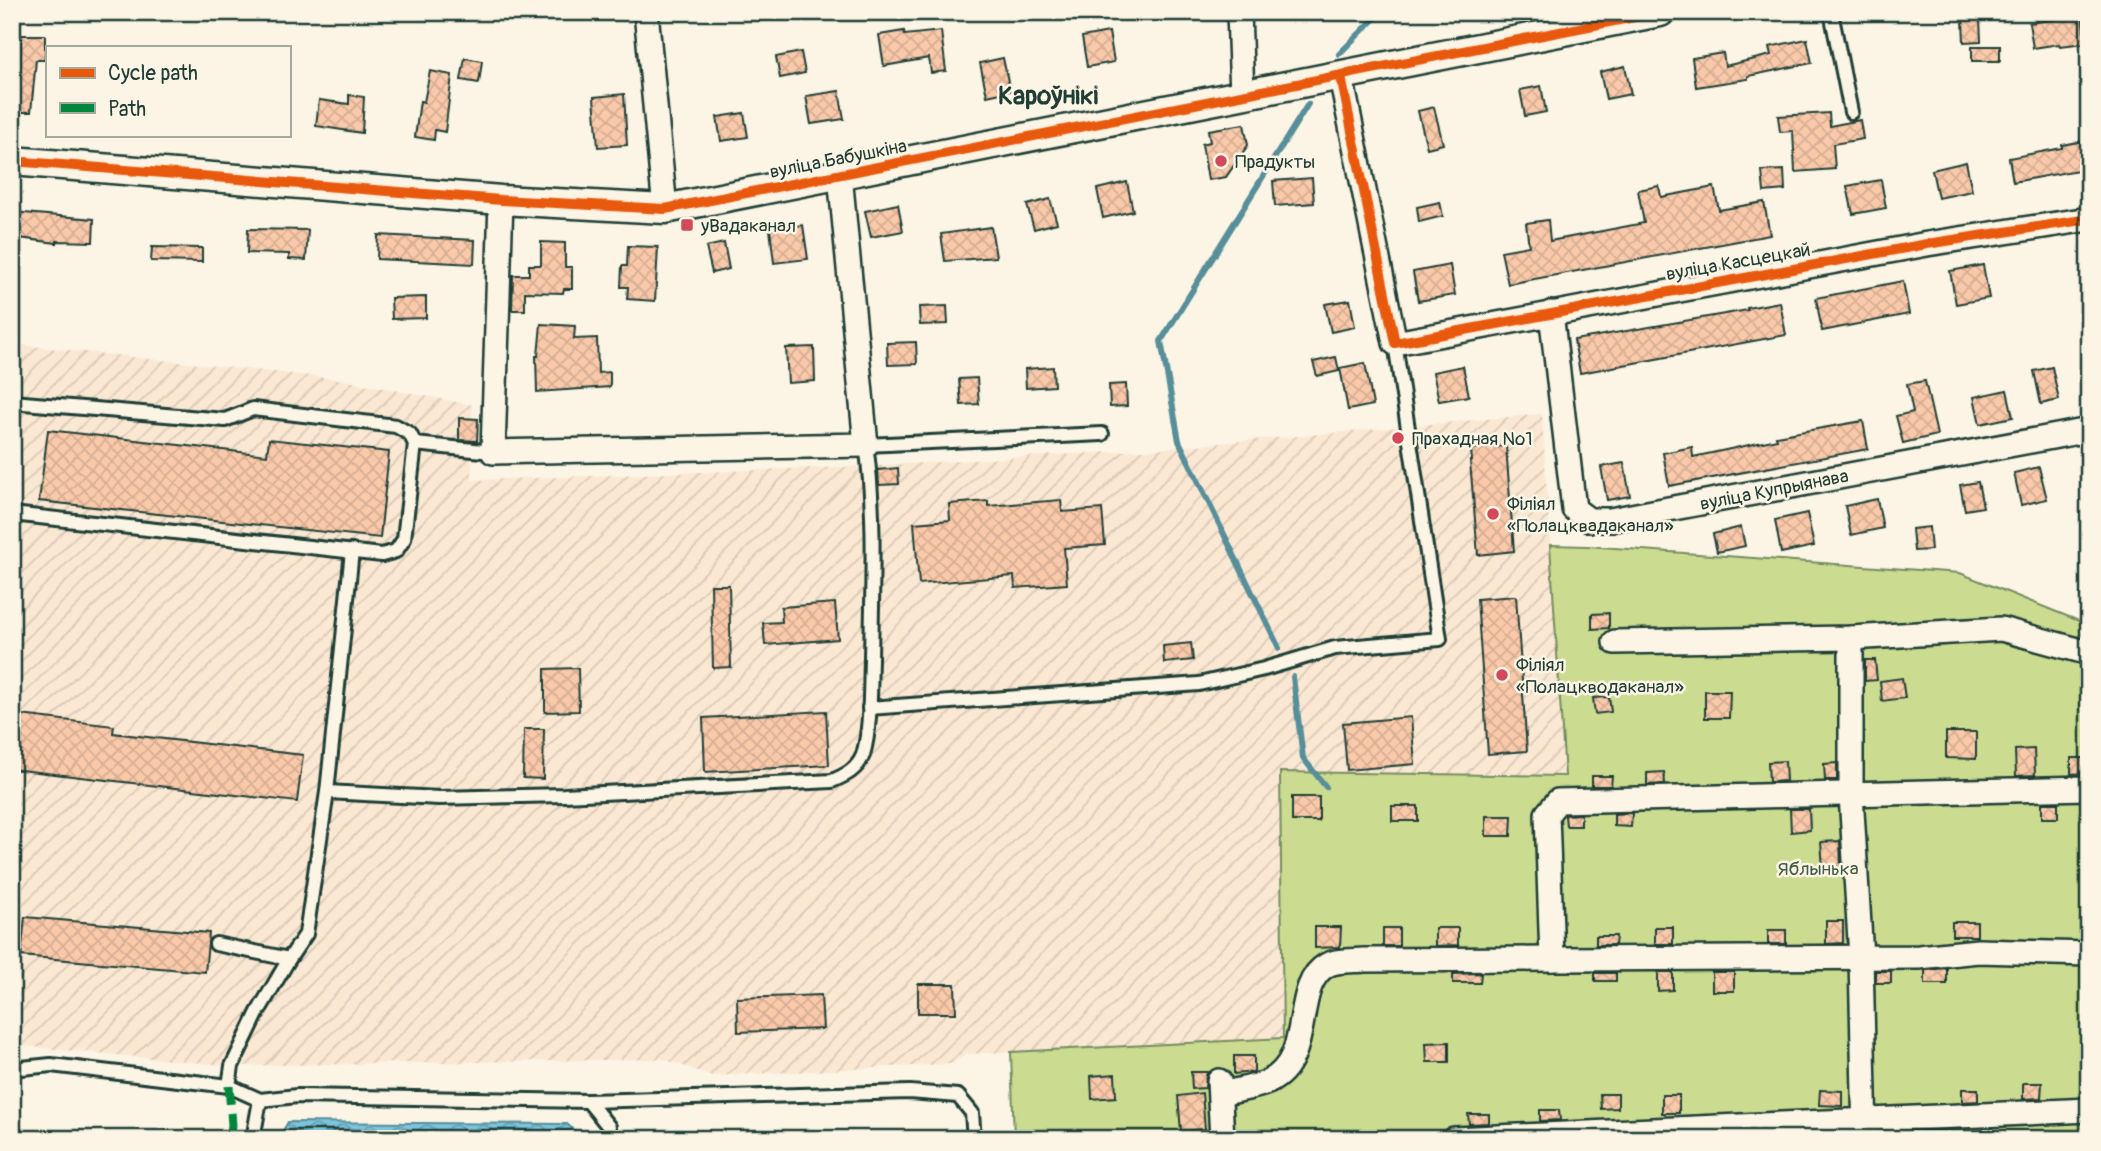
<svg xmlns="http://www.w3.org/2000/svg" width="2101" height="1151" font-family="Pangolin,sans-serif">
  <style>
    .industrial { fill: url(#industrial-furrows) }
    .garden { fill: #cbdc90; stroke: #758c62; stroke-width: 2 }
    .water { fill: url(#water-waves); stroke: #578e9a; stroke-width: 2 }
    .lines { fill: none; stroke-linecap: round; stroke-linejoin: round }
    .stream { stroke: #578e9a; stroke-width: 6 }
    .building { fill: url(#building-cross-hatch); stroke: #1f3d34; stroke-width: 2 }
    .service-casing { stroke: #1f3d34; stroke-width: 18 }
    .minor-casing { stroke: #1f3d34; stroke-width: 28 }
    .tertiary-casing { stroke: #1f3d34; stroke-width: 33 }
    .service { stroke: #fcf5e5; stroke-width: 12 }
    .minor { stroke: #fcf5e5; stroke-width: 23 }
    .tertiary { stroke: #fcf5e5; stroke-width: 28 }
    .quiet { stroke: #00873e; stroke-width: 9; stroke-dasharray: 18 9; stroke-linecap: butt }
    .cycleway-casing { stroke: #fcf5e5; stroke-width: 15 }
    .cycleway { stroke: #e8590c; stroke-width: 10 }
    .poi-dot { fill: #d1495b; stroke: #fcf5e5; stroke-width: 2.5 }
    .labels { text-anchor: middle; stroke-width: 5; stroke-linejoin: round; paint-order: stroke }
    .street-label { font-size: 19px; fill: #1f3d34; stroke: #fcf5e5 }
    .poi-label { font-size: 19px; fill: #1f3d34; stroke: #fcf5e5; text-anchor: start }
    .park-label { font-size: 19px; fill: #415d46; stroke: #fcf5e5 }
    .district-label { font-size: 26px; font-weight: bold; fill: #1f3d34; stroke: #fcf5e5 }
  </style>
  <defs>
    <pattern id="industrial-furrows" width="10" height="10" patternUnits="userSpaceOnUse" patternTransform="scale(1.75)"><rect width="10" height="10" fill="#fbe8d3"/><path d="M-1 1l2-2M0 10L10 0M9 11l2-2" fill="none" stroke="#d7c8b6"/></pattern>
    <pattern id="water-waves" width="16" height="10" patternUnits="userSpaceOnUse" patternTransform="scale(1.75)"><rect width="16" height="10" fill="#7dc4de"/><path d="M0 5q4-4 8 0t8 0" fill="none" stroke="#66a0b5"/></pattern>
    <pattern id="building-cross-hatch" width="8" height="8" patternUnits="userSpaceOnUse" patternTransform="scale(1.75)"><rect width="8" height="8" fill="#fac9aa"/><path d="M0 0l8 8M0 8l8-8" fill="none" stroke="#d6ae93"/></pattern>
  </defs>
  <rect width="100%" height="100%" fill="#fcf5e5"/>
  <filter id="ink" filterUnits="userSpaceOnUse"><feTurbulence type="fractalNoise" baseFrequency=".0143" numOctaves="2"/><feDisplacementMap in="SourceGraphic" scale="14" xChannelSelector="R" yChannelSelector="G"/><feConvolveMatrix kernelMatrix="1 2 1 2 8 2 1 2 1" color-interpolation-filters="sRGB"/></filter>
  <g filter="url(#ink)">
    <polygon class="industrial" points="12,344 339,379 472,405 472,480 869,466 1142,450 1542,414 1565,776 1281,772 1284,1038 966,1054 952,1064 712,1076 663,1059 232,1066 12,1045"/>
    <polygon class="garden" points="1550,545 1587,546 1960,573 2089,625 2089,1139 1014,1139 1011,1052 1283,1038 1280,772 1565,776"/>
    <polygon class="water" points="288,1122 567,1124 584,1139 278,1139"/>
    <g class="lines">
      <g class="stream">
        <polyline points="1339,54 1381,12"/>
        <polyline points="1279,648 1179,441 1161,341 1308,104"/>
        <polyline points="1293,677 1303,758 1326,787"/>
      </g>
    </g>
    <g class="building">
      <polygon points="2082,12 2085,43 2060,46 2059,44 2033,48 2029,23 2057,19 2057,14"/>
      <polygon points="1980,19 1981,41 1964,42 1963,20"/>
      <polygon points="904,31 905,35 941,31 946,71 931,73 929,58 884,66 879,35"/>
      <polygon points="1109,32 1114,62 1087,67 1082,37"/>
      <polygon points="21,35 45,35 45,60 36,60 31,112 19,112 19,106 12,106 12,76 20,76"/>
      <polygon points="1807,39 1812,63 1748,76 1748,79 1696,87 1692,58 1723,53 1725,66 1771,55 1769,47"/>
      <rect x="1972" y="46" width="28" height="15"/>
      <polygon points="801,52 805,73 780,78 776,57"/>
      <polygon points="465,58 482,61 479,83 461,80"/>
      <polygon points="1003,58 1010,91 987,96 980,63"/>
      <polygon points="1625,66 1631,94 1606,99 1600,72"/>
      <polygon points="430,71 452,75 445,132 435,130 434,140 415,137 420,101 424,102"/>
      <polygon points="1541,86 1546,112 1525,116 1520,90"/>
      <polygon points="839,91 844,119 811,124 806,96"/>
      <polygon points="624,94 627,145 598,147 594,97"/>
      <polygon points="349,95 364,97 362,133 316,126 319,100 349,104"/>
      <polygon points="1434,107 1443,144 1427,148 1418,111"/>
      <polygon points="744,113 748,137 721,141 717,117"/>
      <polygon points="1829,113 1830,126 1860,120 1863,139 1833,144 1835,169 1795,172 1793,131 1780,132 1778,116"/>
      <polygon points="1244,124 1248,145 1226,177 1208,180 1202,144 1210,142 1208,130"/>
      <polygon points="2089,140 2089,168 2013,182 2009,158 2062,148 2062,145"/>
      <polygon points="1966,162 1972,191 1938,198 1932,170"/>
      <polygon points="1784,170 1785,190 1764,192 1762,171"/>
      <polygon points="1312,178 1314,203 1275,206 1273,181"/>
      <polygon points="1881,180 1886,208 1853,214 1847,186"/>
      <polygon points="1127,182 1133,211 1103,218 1097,189"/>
      <polygon points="1659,186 1661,197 1714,187 1719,210 1764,202 1770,235 1508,284 1501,251 1529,246 1526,223 1548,220 1550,241 1644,223 1638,190"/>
      <polygon points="1050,199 1057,223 1034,229 1027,205"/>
      <polygon points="1440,202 1443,216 1419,222 1417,207"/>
      <polygon points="898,204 903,231 871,237 865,211"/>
      <polygon points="12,212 94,219 93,242 57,241 57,243 12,237"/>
      <polygon points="803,225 808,259 774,263 770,229"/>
      <polygon points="991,227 996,257 945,261 941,234"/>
      <polygon points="248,229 308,230 306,260 289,259 289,254 247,253"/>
      <polygon points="378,235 475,240 474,264 377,259"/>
      <polygon points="541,242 565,243 565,267 572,267 572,289 564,289 563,293 525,292 525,310 512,310 513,275 529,275 529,265 541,265"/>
      <polygon points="724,243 729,269 712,273 706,247"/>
      <polygon points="628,246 658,247 655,301 627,299 628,287 621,287 622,266 627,266"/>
      <polygon points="152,247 202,248 202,262 151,261"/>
      <polygon points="1450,265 1455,295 1418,301 1413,272"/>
      <polygon points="1983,265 1989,298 1956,304 1950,271"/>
      <polygon points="1903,281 1909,314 1822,331 1816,298"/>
      <polygon points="426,297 426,318 392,319 391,298"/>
      <polygon points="1350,300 1355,327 1331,332 1325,304"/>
      <polygon points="1780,302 1786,335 1580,373 1574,340 1748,310 1747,308"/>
      <polygon points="947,306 948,324 920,325 919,307"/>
      <polygon points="541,324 575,326 574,339 597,338 598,373 610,372 610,387 537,392 536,356 538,356"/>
      <polygon points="916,342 917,364 888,365 887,343"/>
      <polygon points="814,347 815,381 788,383 786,348"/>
      <polygon points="1336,357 1339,371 1317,376 1313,362"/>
      <polygon points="1365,363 1373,405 1348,410 1340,368"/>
      <polygon points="1463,366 1469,396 1439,401 1433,372"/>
      <polygon points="1053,367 1054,386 1026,388 1025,369"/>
      <polygon points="2052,367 2059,400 2041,404 2034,371"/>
      <polygon points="977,378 979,404 961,405 959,379"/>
      <polygon points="1925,381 1937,435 1903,443 1896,416 1913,412 1907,384"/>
      <polygon points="1126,384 1127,406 1110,407 1109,385"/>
      <polygon points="2007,390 2013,417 1980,424 1974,397"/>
      <polygon points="459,418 478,419 477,441 459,440"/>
      <polygon points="1863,421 1868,449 1669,486 1663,453 1692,447 1693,457 1777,439 1776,436"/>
      <polygon points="48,430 267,455 269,439 389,452 380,538 39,501"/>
      <polygon points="1506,446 1514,551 1478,555 1470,461 1472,461 1471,449"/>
      <polygon points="1624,463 1630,496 1607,500 1601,467"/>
      <polygon points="2039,467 2047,499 2021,505 2014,473"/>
      <polygon points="898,468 899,484 879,485 878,470"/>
      <polygon points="1978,482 1983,507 1965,510 1960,485"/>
      <polygon points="1877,499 1883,528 1851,535 1845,506"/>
      <polygon points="1061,500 1062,512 1102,509 1105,545 1064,548 1067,584 1015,588 1014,576 919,584 914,523 950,520 949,504 988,501 988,506"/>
      <polygon points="1807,513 1814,546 1781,553 1775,520"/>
      <polygon points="1741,527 1745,546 1717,552 1713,534"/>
      <polygon points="1929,527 1931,550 1914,551 1912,529"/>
      <polygon points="711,585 729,585 731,667 713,668"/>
      <polygon points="1516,596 1527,751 1488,754 1477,599"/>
      <polygon points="835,603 838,639 765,645 763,623 782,622 781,607"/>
      <polygon points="1609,613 1609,628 1592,629 1592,614"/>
      <polygon points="1191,643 1193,660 1164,663 1163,646"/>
      <polygon points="1865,660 1875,660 1877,680 1865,681"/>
      <polygon points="578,668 579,711 545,712 545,669"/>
      <polygon points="1902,678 1905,698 1882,701 1880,681"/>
      <polygon points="1705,691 1730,691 1729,718 1705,718"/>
      <polygon points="1609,697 1611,712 1595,714 1593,698"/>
      <polygon points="826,711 829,765 705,772 703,718"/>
      <polygon points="12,714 114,726 113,733 303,755 297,802 12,769"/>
      <polygon points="1411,717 1415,764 1347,770 1343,723"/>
      <polygon points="524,729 544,729 543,779 523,778"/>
      <polygon points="1946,732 1976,732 1976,759 1946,758"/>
      <polygon points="2034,749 2035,775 2016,776 2015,750"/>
      <polygon points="2071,758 2088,758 2088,773 2071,774"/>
      <polygon points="1785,761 1786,781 1769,782 1768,762"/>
      <polygon points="1837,763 1837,780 1825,780 1824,764"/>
      <polygon points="1664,772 1665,784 1647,785 1647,773"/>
      <polygon points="1592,776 1612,776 1611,786 1592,786"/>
      <rect x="1292" y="797" width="27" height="24"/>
      <rect x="2042" y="803" width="16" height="15"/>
      <rect x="1392" y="806" width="26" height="15"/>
      <polygon points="1790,809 1809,809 1810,830 1791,832"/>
      <polygon points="1632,813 1631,827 1614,826 1614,814"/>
      <polygon points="1581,814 1581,826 1566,826 1565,815"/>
      <polygon points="1486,816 1512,816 1511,836 1486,836"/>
      <polygon points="1840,841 1841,867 1823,868 1821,842"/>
      <polygon points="25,917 209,933 205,972 21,956"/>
      <polygon points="1826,921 1843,921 1843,943 1826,944"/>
      <rect x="1952" y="922" width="25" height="14"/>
      <polygon points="1315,927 1341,927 1340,947 1315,948"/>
      <rect x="1655" y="927" width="18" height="17"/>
      <rect x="1383" y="928" width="16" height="18"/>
      <polygon points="1435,928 1458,928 1458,945 1435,946"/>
      <rect x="1768" y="930" width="18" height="14"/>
      <polygon points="1596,936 1616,936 1615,945 1596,945"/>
      <polygon points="1947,968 1947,984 1925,984 1925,970"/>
      <polygon points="1875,971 1891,971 1891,983 1876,983"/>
      <polygon points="1658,972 1673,972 1673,990 1658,991"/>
      <rect x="1712" y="972" width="22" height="19"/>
      <polygon points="1481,973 1480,983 1453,983 1453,974"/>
      <rect x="1595" y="973" width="21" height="8"/>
      <polygon points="918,984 955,984 956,1013 918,1013"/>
      <polygon points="821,995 823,1029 738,1032 737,998"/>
      <polygon points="1449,1042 1449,1062 1427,1062 1426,1043"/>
      <polygon points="1234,1056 1254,1056 1254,1072 1234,1074"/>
      <polygon points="1191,1072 1209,1072 1206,1075 1205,1088 1192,1089"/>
      <polygon points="1115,1074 1116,1097 1092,1099 1091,1076"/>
      <polygon points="2023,1083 2042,1083 2041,1098 2023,1099"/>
      <polygon points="1962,1089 1978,1089 1978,1101 1962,1102"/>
      <polygon points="1820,1090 1842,1091 1842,1106 1819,1105"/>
      <polygon points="1202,1093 1205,1129 1181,1131 1178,1096"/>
      <polygon points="1600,1094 1618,1094 1618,1108 1601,1109"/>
      <rect x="1662" y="1095" width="17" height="18"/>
      <polygon points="1540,1110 1559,1110 1560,1120 1540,1121"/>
      <polygon points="1468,1114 1489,1114 1489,1123 1469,1124"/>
    </g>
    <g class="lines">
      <g class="service-casing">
        <g id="service">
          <polyline points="1831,12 1851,112"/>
          <polyline points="12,402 225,420 253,409 396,426 410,434 415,444 404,539 396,551 382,555 12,514"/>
          <polyline points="415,444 493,452"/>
          <polyline points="869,708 1199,684 1264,669 1335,648 1440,639 1395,343"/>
          <path d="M 327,792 L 439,798 L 564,795 L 832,781 C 846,775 857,770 863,755 C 871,728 870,687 871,659 C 872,590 876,512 866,445 L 1102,434"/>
          <polyline points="216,944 289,959"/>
          <polyline points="12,1069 51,1065 229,1086 260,1100 297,1096 588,1101 910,1092 958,1096 972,1113 974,1139"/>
          <polyline points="229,1086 232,1066 258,1012 289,959 306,934 327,792 352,551"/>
          <polyline points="588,1101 609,1127 609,1139"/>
          <polyline points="253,1139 260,1100"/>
        </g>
      </g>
      <g class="minor-casing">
        <g id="minor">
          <polyline points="646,12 665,209"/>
          <polyline points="1239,12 1242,95"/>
          <polyline points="1341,77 1395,343 1927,244 2089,219"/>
          <polyline points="501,200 493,452 866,445 840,175"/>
          <polyline points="1551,313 1574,509 1589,520 1610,520 2089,430"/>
          <polyline points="1851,638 1851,795 1861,957 1865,1139"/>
          <polyline points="1615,642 1851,638 2001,629 2089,653"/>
          <polyline points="1552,959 1547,814 1558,801 2089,788"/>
          <polyline points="1219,1081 1222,1139"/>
          <path d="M 1221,1094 C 1236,1090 1254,1088 1268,1082 C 1316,1059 1290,986 1327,965 C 1336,960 1354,961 1364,960 L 1919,957 L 1978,951 L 2089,954"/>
          <polyline points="1454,1139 2089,1110"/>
        </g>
      </g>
      <g class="tertiary-casing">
        <polyline id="tertiary" points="12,161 501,200 665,209 1660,12"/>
      </g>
      <use href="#service" class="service"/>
      <use href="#minor" class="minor"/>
      <use href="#tertiary" class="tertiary"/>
      <polyline class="quiet" points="229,1086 232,1125 230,1139"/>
      <g class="cycleway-casing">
        <g id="cycleway">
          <polyline points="1341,77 1395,343 1927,244 2089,219"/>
          <polyline points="12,161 501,200 665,209 1660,12"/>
        </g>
      </g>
      <use href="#cycleway" class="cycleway"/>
    </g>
  </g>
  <g class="poi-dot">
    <circle cx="1221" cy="161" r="7"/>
    <rect x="680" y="218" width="14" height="14" rx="3.5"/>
    <circle cx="1398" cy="438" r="7"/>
    <circle cx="1493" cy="514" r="7"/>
    <circle cx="1502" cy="675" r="7"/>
  </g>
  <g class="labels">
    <g class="street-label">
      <text transform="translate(838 158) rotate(-11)" y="7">вуліца Бабушкіна</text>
      <text transform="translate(1738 261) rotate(-10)" y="7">вуліца Касцецкай</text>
      <text transform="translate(1774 489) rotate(-11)" y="7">вуліца Купрыянава</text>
    </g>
    <g class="poi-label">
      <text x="1235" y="168">Прадукты</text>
      <text x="701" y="232">уВадаканал</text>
      <text x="1412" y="445">Прахадная №1</text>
      <text x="1507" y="510">Філіял<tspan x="1507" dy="22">«Полацквадаканал»</tspan></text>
      <text x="1516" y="671">Філіял<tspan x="1516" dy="22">«Полацкводаканал»</tspan></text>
    </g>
    <g class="park-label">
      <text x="1818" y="875">Яблынька</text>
    </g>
    <g class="district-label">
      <text x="1048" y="104">Кароўнікі</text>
    </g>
  </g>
  <rect width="2101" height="1151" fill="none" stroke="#fcf5e5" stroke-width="42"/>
  <rect x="21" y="21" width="2059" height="1109" fill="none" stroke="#1f3d34" stroke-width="2.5" filter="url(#ink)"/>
  <rect x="46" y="46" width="245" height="91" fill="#fcf5e5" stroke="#a4ab9e" stroke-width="2"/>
  <rect x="60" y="68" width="35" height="10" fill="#e8590c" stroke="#a4ab9e" stroke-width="2"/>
  <text x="108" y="80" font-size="21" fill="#1f3d34">Cycle path</text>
  <rect x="60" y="103" width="35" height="10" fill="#00873e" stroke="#a4ab9e" stroke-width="2"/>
  <text x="108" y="116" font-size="21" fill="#1f3d34">Path</text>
</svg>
